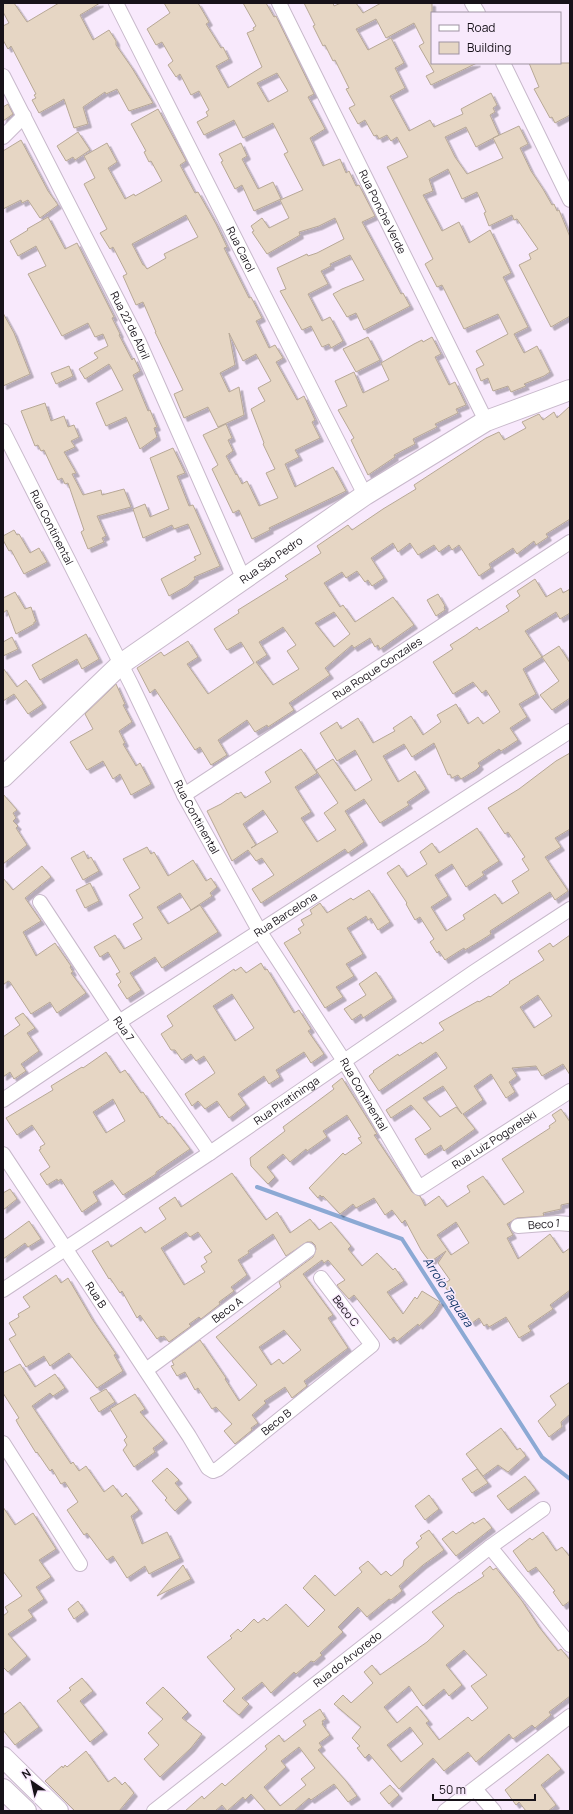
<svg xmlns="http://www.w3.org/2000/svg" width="573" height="1814" font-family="Manrope,sans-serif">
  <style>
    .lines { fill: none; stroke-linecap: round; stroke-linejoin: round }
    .stream { stroke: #8ca9d4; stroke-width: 4 }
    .building { fill: #e6d6c4; stroke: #b7a896; fill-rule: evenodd; filter: url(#shadow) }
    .street-casing { stroke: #c8b9cb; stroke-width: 16 }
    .secondary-casing { stroke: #c8b9cb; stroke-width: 22 }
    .street { stroke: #fff; stroke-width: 14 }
    .secondary { stroke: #fff; stroke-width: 20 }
    .labels { text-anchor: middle; stroke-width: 3; stroke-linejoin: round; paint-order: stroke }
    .street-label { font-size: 11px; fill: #171219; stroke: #f8e9fc }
    .water-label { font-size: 12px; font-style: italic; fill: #0b3164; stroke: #f8e9fc }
  </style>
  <defs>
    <filter id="shadow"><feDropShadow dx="3.5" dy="3.5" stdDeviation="0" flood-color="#0004"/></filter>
  </defs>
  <rect width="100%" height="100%" fill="#f8e9fc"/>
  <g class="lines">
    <polyline class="stream" points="257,1187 402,1239 542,1457 570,1479"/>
  </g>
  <g class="building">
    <polygon points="3,3 14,3 27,22 59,3 100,3 80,15 93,40 109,30 116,41 116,45 132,68 153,103 129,111 117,89 106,94 105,92 83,107 88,124 74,128 64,99 39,113 32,100 36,98 34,95 36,94 11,46 8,49 3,40 3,26 9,23 3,12"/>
    <path d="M 164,3 L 198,3 L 209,22 L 206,24 L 221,48 L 223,47 L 229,59 L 216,66 L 228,88 L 262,67 L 247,33 L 254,30 L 253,28 L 256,26 L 243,3 L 266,3 L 274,17 L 276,16 L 314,94 L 308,97 L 325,129 L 310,138 L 323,166 L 340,159 L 346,173 L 349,171 L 356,186 L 359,185 L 375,216 L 362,222 L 401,294 L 403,293 L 410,306 L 364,330 L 356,313 L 347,317 L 333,294 L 342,289 L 364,280 L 350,255 L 330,264 L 331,266 L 321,271 L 328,284 L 308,294 L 322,321 L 330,317 L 343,341 L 331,348 L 329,344 L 322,347 L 311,326 L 302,330 L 280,291 L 286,289 L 277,268 L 307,254 L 308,256 L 317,253 L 344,239 L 335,218 L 319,226 L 299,232 L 300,235 L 267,254 L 252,232 L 254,231 L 251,226 L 262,218 L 269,228 L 289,218 L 280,200 L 303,190 L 284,154 L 288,152 L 273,123 L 243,138 L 234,120 L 204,135 L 197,122 L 208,116 L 206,112 L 209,110 L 199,91 L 191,95 L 180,74 L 176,77 L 168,65 L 173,61 L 162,42 L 156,45 L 147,29 L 170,13 ZM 277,73 L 288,91 L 268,102 L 257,83 Z"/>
    <polygon points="304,3 333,3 334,6 341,3 356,3 363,13 381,3 432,3 432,63 477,63 431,85 426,76 434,72 419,46 424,43 414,23 386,38 376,19 356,29 368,50 391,38 404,63 395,68 405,88 390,96 409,131 430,120 434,127 463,114 461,109 491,93 497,105 493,108 495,112 490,115 499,135 476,147 466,127 445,137 455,157 467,174 503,158 493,138 519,126 528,144 520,148 531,171 543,189 552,205 554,204 557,211 559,210 570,237 570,316 551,327 519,265 531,259 529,254 538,249 517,219 514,220 512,215 489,226 484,213 486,212 477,192 462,199 448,169 429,179 433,191 423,195 442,231 459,222 469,243 490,230 511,273 503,277 528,327 514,334 524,353 537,346 550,372 544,376 524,384 526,386 511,392 508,386 493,391 488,378 481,381 476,369 484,365 476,351 508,334 498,314 464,329 442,285 437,287 425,264 433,259 387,167 408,157 397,137 391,141 387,135 379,139 377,135 374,136 365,120 358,124 349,108 355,105 346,89 349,88 335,60 333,61 325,45 323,46 313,26 315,25"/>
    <polygon points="529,63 570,63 570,115 555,123 552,117 550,118 534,89 539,87"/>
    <polygon points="8,104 13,114 3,121 3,107"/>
    <path d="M 158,109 L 185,159 L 186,161 L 180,165 L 195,193 L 198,192 L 216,224 L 227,247 L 224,248 L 249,298 L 251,297 L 262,318 L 256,321 L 269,348 L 275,345 L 283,358 L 276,362 L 297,400 L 304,396 L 315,420 L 312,422 L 320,438 L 295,450 L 299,457 L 285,464 L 295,487 L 333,467 L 346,491 L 269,528 L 270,530 L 252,539 L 239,510 L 233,513 L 212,469 L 218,465 L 203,435 L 226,424 L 232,438 L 228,440 L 233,451 L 226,456 L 236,475 L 237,474 L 242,484 L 247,481 L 259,506 L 278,498 L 266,473 L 275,469 L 263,444 L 264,443 L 251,409 L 265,401 L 258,388 L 271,381 L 256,354 L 243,361 L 229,333 L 235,365 L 220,373 L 229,392 L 239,387 L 244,415 L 218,427 L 208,407 L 184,418 L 174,394 L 183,390 L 155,332 L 156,332 L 143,302 L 136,305 L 123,276 L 127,274 L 113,247 L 110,249 L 100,233 L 107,229 L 84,184 L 95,178 L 84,156 L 107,143 L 117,162 L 108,168 L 125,199 L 134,194 L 135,196 L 162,181 L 151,161 L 149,162 L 144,152 L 146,151 L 131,124 ZM 186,215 L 198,237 L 164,254 L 166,258 L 147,269 L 144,265 L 143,265 L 132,244 Z"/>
    <polygon points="78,132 90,150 75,160 73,157 66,161 57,146"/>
    <polygon points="21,140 48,191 58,205 40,218 28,200 22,203 21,200 3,209 3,151"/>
    <polygon points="241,143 247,156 242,159 258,189 273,182 281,199 254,211 242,185 235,189 221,162 223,161 219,154"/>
    <polygon points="48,217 65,249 77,243 114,317 112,318 120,334 119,335 132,360 134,358 140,371 133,375 148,411 150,410 157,427 154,428 157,437 140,449 126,417 106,426 96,403 123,390 111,367 109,364 85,379 79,369 98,358 94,353 108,346 103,334 95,337 88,323 62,336 28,274 46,266 36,246 18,256 10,241 28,230 27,229"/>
    <polygon points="3,313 14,333 30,374 3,386"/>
    <polygon points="368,337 380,360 356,372 343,349"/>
    <polygon points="432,337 441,354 435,357 449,385 455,382 466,405 456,409 458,413 435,424 437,427 413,439 415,444 394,455 395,457 368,475 351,440 354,438 338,410 347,406 335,381 354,372 363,393 389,380 381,363 414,344 422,340 423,342"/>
    <polygon points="69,366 73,376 56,384 51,373"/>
    <polygon points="45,403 51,421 64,416 68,427 74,425 79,437 71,441 75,447 64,452 76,473 72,474 83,495 101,490 102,495 124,489 131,507 97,516 106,536 102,538 104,542 88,549 81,532 84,530 68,483 65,484 62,478 58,480 44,450 41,451 38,445 35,446 21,411"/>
    <path d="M 570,406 L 570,519 L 546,534 L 548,537 L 536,545 L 534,541 L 517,554 L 513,548 L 489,564 L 491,568 L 479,576 L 459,545 L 452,550 L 449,545 L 439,552 L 434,545 L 418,555 L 410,543 L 398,552 L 393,543 L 371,558 L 384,578 L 372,586 L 368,580 L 365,582 L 357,571 L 346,578 L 342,572 L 324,583 L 340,607 L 343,605 L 355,622 L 393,597 L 414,625 L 380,649 L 378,645 L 375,647 L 370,638 L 354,648 L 352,645 L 325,668 L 330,675 L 289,703 L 294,710 L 268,727 L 267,725 L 255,732 L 247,720 L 218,740 L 227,755 L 211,765 L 200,747 L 195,750 L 155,689 L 150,693 L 137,668 L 161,652 L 164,656 L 188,641 L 198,657 L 187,664 L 208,694 L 254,663 L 241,642 L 227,650 L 214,629 L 239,613 L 238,610 L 288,579 L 285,576 L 321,553 L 317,546 L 348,525 L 352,530 L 383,509 L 416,489 L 414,485 L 486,438 L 499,432 L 504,440 L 526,428 L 522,422 L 539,414 L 543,420 L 554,412 L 557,418 ZM 334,612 L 350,634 L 334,647 L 315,623 ZM 283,627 L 296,645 L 287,651 L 299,669 L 273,685 L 256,662 L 267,655 L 259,642 Z"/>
    <polygon points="173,448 185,473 177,476 189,506 193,505 220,566 194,577 195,579 187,586 169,596 161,579 196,560 194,557 201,554 188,524 174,529 172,525 143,538 133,509 145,504 150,517 169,509 150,458"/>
    <polygon points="14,530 17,535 19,534 30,553 39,548 47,562 24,574 11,550 9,551 3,540 3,536"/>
    <path d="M 535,579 L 546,597 L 561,588 L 563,593 L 570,589 L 570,613 L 560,619 L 556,612 L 525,631 L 542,657 L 523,669 L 536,694 L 519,704 L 527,717 L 510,728 L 518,740 L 501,751 L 499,749 L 478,763 L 480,766 L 476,770 L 461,779 L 458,775 L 452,778 L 450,774 L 448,775 L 434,743 L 412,757 L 404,744 L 383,756 L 398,782 L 415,771 L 426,789 L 407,802 L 409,805 L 380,823 L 364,799 L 345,811 L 364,842 L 348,853 L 345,849 L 261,903 L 252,889 L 274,875 L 262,858 L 256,861 L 248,850 L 232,861 L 207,811 L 221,804 L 237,793 L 238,794 L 241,792 L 245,798 L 271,782 L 265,772 L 301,749 L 317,773 L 295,787 L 311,812 L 301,818 L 317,842 L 336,830 L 324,813 L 338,803 L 316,770 L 333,759 L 355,791 L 372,780 L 355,750 L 337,761 L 320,733 L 337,722 L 341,729 L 358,718 L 373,743 L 395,731 L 393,728 L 411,716 L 423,735 L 441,722 L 437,715 L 456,704 L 468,724 L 478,717 L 483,724 L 500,712 L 486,690 L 482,693 L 473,682 L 453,694 L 433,662 L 453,649 L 450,645 L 466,635 L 477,627 L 479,630 L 509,611 L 506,606 L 520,596 L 517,591 ZM 263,810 L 278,832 L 251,848 L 256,845 L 243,824 Z"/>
    <polygon points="15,592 25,609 31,607 36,622 34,622 34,624 16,634 7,610 3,613 3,598"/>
    <polygon points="438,594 445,606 444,607 445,610 436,616 427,600"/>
    <polygon points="86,634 99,659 82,669 77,659 40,680 32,665"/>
    <polygon points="12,637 18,649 3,656 3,642"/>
    <polygon points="559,646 570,663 570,698 552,710 540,695 559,681 542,657"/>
    <polygon points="3,668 17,687 26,680 43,704 28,714 14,694 3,701"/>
    <polygon points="116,684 125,704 123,705 132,722 119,731 125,743 123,744 136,766 140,763 151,784 131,795 120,774 113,779 103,761 87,770 70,742 93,729 85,714"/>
    <polygon points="570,753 570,829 555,838 561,847 545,857 568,891 555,900 550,892 490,931 491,934 480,941 465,950 464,948 445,960 439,951 437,953 430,942 434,939 420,917 415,920 406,904 407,903 387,873 399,865 407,877 427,864 420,852 432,843 439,853 477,828 499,861 482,872 484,875 466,887 452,864 435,875 448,896 431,907 446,931 465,919 463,915 495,894 502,904 519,893 512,881 529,870 522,859 525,857 508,832 505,834 488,808 519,789 556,761"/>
    <polygon points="3,794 17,810 13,813 16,818 13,821 18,826 16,828 27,845 3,864"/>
    <polygon points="147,847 151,854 154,852 168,876 193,860 206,881 211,878 217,887 210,893 212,896 191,910 180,893 157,907 168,924 200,905 218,932 162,968 155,957 130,973 141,990 127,999 118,985 121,982 116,974 120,972 108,952 100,957 94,947 115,935 124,949 142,939 133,924 143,918 129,895 140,888 123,859"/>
    <polygon points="84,851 88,859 91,857 99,871 83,880 71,858"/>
    <polygon points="42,866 51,877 25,898 41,921 23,932 36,956 55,943 71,966 70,967 73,972 71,973 86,993 57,1013 50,1002 31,1014 10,982 8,981 3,985 3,878 13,890"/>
    <polygon points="90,883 99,901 85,908 76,890"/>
    <polygon points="369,890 390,922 378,930 371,918 368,920 366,916 347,928 363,954 346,964 354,976 336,987 343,997 325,1008 284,943 301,933 298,929 304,925 301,920 312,914 310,910 320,903 327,913 351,898 353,900"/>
    <path d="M 570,935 L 570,1075 L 563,1064 L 542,1076 L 536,1066 L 512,1068 L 517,1076 L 509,1082 L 515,1092 L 506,1098 L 491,1074 L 474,1086 L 483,1100 L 463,1114 L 475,1129 L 444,1151 L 441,1145 L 425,1155 L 415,1139 L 431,1129 L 425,1121 L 411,1105 L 391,1118 L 386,1110 L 447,1068 L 436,1052 L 379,1091 L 369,1076 L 374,1072 L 373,1071 L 398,1054 L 399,1056 L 421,1042 L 422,1044 L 444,1030 L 439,1023 L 478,1001 L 479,1002 L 489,996 L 490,997 L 510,983 L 509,982 L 544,960 L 538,951 L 550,943 L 553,947 ZM 538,995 L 552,1016 L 534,1028 L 520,1007 ZM 443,1086 L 462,1114 L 456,1107 L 440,1117 L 423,1098 Z"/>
    <path d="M 261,963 L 265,970 L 267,969 L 294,1013 L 299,1010 L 311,1029 L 308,1031 L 324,1054 L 311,1063 L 304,1052 L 276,1070 L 280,1077 L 269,1084 L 264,1076 L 238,1094 L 246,1105 L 229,1118 L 217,1101 L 205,1109 L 198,1101 L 192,1106 L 185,1094 L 215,1073 L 204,1056 L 196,1061 L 191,1054 L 182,1060 L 175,1050 L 171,1050 L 161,1034 L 173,1026 L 167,1016 L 234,969 L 235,971 L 241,967 L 246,973 ZM 232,994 L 254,1028 L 235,1041 L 213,1006 Z"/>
    <polygon points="376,972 393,998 363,1018 361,1014 352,1020 344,1009 366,995 359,984"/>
    <polygon points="23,1013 35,1028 27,1033 39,1051 21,1064 26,1071 14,1079 10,1072 3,1077 3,1037 20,1025 15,1018"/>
    <path d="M 106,1052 L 120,1073 L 125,1070 L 141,1093 L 143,1092 L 160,1118 L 162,1116 L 168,1124 L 170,1123 L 190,1149 L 156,1172 L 156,1174 L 123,1195 L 112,1180 L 93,1192 L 98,1201 L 82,1212 L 61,1179 L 58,1181 L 57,1179 L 47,1185 L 40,1174 L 50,1167 L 39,1150 L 41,1149 L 40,1147 L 45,1144 L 32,1125 L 17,1135 L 6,1118 L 53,1090 L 51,1086 L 82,1067 L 83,1068 ZM 113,1099 L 125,1121 L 106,1133 L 93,1112 Z"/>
    <path d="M 342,1078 L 377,1134 L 374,1135 L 412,1192 L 420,1196 L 425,1206 L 439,1196 L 447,1207 L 470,1192 L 467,1186 L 483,1176 L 504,1205 L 524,1192 L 502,1159 L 550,1128 L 549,1126 L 556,1121 L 552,1115 L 561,1109 L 570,1122 L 570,1203 L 561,1205 L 561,1209 L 543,1213 L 544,1216 L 517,1218 L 507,1224 L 513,1235 L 507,1238 L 518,1259 L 550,1234 L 563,1253 L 570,1248 L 570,1290 L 550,1305 L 553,1309 L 528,1326 L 531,1331 L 519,1338 L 506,1317 L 489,1327 L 487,1324 L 484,1326 L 479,1318 L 472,1323 L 443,1284 L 450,1280 L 438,1263 L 446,1251 L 430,1262 L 421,1250 L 405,1220 L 402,1223 L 392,1210 L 385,1215 L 374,1198 L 356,1208 L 353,1204 L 340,1214 L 323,1196 L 322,1197 L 320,1195 L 318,1198 L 309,1188 L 343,1153 L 345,1155 L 362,1143 L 358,1138 L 361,1137 L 347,1115 L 323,1131 L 327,1137 L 307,1151 L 306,1149 L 290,1162 L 283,1154 L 267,1167 L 275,1177 L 268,1184 L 251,1166 L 250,1158 L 285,1131 L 283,1127 L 334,1089 L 332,1086 ZM 456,1222 L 469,1243 L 451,1255 L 437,1235 Z"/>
    <path d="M 232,1173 L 266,1220 L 277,1212 L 290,1233 L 310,1219 L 319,1230 L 331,1222 L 351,1246 L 348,1249 L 362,1266 L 377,1253 L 393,1270 L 395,1268 L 404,1281 L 387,1292 L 403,1314 L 415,1297 L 417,1299 L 422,1291 L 440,1302 L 433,1313 L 419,1326 L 418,1324 L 397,1341 L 394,1337 L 390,1340 L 354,1295 L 349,1299 L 339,1288 L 337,1285 L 345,1280 L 328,1260 L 324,1263 L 322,1260 L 303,1274 L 333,1315 L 328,1318 L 348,1348 L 304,1381 L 307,1386 L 292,1398 L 285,1387 L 264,1401 L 266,1403 L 252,1415 L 258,1423 L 251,1428 L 252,1430 L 235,1444 L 224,1431 L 232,1424 L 216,1407 L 212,1409 L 198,1388 L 195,1390 L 185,1372 L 177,1376 L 171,1366 L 174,1365 L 172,1361 L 200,1340 L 226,1378 L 225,1379 L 239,1401 L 257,1385 L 216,1337 L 281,1287 L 279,1282 L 313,1257 L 316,1249 L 315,1245 L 312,1242 L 307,1242 L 286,1256 L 273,1234 L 248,1251 L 249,1253 L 238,1260 L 247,1275 L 231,1287 L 234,1291 L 219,1302 L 220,1304 L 201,1319 L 199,1317 L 189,1324 L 191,1326 L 169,1342 L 164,1336 L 162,1337 L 161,1336 L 157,1339 L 140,1315 L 137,1318 L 122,1291 L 120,1293 L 110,1278 L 109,1279 L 92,1251 L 108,1241 L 111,1247 L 141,1227 L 145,1233 L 166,1219 L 159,1208 L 175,1197 L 181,1207 ZM 186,1232 L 190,1237 L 198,1232 L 212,1252 L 204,1257 L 207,1262 L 201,1266 L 205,1272 L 184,1285 L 161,1248 ZM 284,1330 L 301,1350 L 283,1364 L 279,1359 L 271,1365 L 259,1347 Z"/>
    <polygon points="10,1189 17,1199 3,1210 3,1193"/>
    <polygon points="29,1221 41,1239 28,1247 25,1243 3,1259 3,1240"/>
    <polygon points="56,1275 61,1283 68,1278 92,1319 116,1354 114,1355 123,1371 97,1388 69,1353 50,1366 44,1356 26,1367 9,1339 16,1335 9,1323 19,1317 18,1314 30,1307 23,1297"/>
    <polygon points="20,1364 35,1387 55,1374 65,1388 53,1396 50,1393 32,1406 71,1464 73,1462 79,1471 86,1466 104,1492 113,1485 122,1497 126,1493 139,1510 131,1516 142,1544 167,1532 180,1558 149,1574 145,1566 127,1578 113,1556 107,1560 87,1533 84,1535 67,1510 78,1502 65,1482 61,1484 52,1469 50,1471 37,1452 36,1453 18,1424 16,1420 19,1418 3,1393 3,1373"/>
    <polygon points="570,1382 570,1414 561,1422 562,1427 549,1437 538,1421 556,1405 550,1396"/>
    <polygon points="106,1389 115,1402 99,1412 90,1398"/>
    <polygon points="135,1394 145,1409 140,1412 164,1440 153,1448 155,1452 134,1467 123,1450 127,1445 124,1440 127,1437 110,1409"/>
    <polygon points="501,1428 517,1450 520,1448 526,1456 508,1472 498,1465 483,1476 466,1454"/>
    <polygon points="167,1468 179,1480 175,1483 188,1499 175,1511 165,1500 167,1498 152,1481"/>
    <polygon points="477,1469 488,1483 472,1493 462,1479"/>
    <polygon points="525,1476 536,1490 508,1510 497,1496"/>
    <polygon points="429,1495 439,1509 425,1520 415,1506"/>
    <polygon points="3,1507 15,1525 33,1513 56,1549 39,1560 51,1577 36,1587 44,1599 28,1610 33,1617 8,1634 27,1656 8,1672 3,1667 3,1616 8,1612 5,1607 22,1596 3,1571"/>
    <polygon points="484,1518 492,1528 456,1556 442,1539 453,1531 456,1534 473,1522 474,1524"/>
    <polygon points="429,1530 444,1550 423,1565 399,1586 402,1591 391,1600 389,1599 367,1617 358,1607 338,1627 343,1632 320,1653 322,1655 314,1662 311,1661 296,1674 294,1672 271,1693 262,1682 242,1698 249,1704 239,1715 223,1701 235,1689 207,1657 232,1638 230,1636 238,1629 241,1632 254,1619 258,1623 264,1618 267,1621 286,1604 308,1627 325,1610 303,1588 315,1575 335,1596 362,1572 359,1568 368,1561 381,1575 386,1571 391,1576 403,1566 404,1560 419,1547 416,1543 422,1538 420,1536"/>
    <polygon points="543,1532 556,1551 562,1547 570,1557 570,1601 563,1606 553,1592 555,1591 536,1567 528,1572 513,1551 530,1538 532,1540"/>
    <polygon points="183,1565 191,1579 157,1596"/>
    <path d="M 490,1566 L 493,1570 L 496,1568 L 522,1601 L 539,1627 L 558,1651 L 561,1649 L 570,1660 L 570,1696 L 549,1712 L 551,1715 L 535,1728 L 532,1725 L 513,1739 L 509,1734 L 476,1762 L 468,1752 L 444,1771 L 433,1758 L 399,1789 L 369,1754 L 365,1758 L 357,1748 L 360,1746 L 352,1738 L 361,1727 L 334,1704 L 343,1695 L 351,1703 L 373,1683 L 364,1672 L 372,1665 L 380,1675 L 427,1642 L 444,1626 L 432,1612 L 459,1592 L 459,1593 L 484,1576 L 482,1573 ZM 464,1650 L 487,1675 L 471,1686 L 488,1708 L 472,1721 L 468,1717 L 439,1740 L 426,1723 L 429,1721 L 417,1706 L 397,1723 L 384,1707 L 409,1686 L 423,1706 L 444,1689 L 449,1696 L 462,1685 L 446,1665 ZM 410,1727 L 423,1744 L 401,1762 L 387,1745 Z"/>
    <polygon points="78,1601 85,1611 74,1619 68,1609"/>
    <polygon points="82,1678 93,1691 80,1701 104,1731 90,1742 57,1701 71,1690 69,1688"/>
    <polygon points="163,1687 188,1712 182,1718 202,1734 191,1748 160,1777 144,1759 159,1745 148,1733 163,1719 146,1703"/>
    <polygon points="20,1702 39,1727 15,1745 3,1730 3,1715"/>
    <path d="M 320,1709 L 326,1719 L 322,1721 L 323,1723 L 322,1724 L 330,1735 L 319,1743 L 322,1747 L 318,1750 L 346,1781 L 357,1796 L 348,1802 L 334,1784 L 311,1800 L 309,1798 L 294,1811 L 266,1811 L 251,1794 L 245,1800 L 243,1797 L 227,1811 L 222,1805 L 215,1811 L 185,1811 L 202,1796 L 204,1799 L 222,1783 L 225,1786 L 267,1749 L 265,1746 L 279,1735 L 284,1742 L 306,1725 L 303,1721 ZM 299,1747 L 315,1768 L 301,1779 L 306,1785 L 280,1806 L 264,1787 L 286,1767 L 281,1761 Z"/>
    <polygon points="86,1751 108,1782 115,1777 122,1785 125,1782 134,1793 119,1811 75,1811 45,1781 62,1766 63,1768 65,1765 67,1767"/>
    <polygon points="548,1754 561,1769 541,1785 556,1805 548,1811 526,1811 519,1802 516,1805 505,1790"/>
    <polygon points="390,1785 399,1795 389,1804 380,1793"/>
  </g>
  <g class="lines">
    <g class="street-casing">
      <g id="street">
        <path id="s1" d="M 116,3 L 365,495"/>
        <path id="s2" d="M 279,3 L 486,421"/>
        <polyline points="472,3 478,13"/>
        <polyline points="503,63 570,200"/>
        <path id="s3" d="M 3,76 L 139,342 L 244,580"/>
        <polyline points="3,137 24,116"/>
        <path id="s4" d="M 3,431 L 131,684 L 184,795 L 260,932 L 344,1061 L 419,1188 L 570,1091"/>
        <path id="s5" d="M 184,795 L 570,542"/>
        <path id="s6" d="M 40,902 L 119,1022 L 210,1153"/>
        <path id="s7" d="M 3,1100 L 119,1022 L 570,731"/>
        <path id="s8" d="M 3,1154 L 189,1436 L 208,1468 L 213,1471 L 218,1469 L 372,1345 L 321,1278"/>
        <path id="s9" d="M 518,1226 L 557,1223 L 570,1224"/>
        <path id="s10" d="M 3,1290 L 210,1153 L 474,972 L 570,909"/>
        <path id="s11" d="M 146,1370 L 308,1250"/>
        <polyline points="3,1443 80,1564"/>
        <polyline points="490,1547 570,1645"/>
        <polyline points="475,1789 494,1811"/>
        <path id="s12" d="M 154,1811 L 490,1547 L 543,1509"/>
        <polyline points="445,1811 570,1716"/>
      </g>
    </g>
    <g class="secondary-casing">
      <g id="secondary">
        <path id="s13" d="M 3,777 L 121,664 L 365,495 L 486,421 L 570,390"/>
        <polyline points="3,1757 58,1811"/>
        <polyline points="3,1789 26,1811"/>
      </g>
    </g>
    <use href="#street" class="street"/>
    <use href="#secondary" class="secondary"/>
  </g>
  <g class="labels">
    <g class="street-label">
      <text dy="4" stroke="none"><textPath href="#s2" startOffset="233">Rua Ponche Verde</textPath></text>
      <text dy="4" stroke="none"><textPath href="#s1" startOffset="276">Rua Carol</textPath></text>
      <text dy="4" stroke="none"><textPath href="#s3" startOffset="280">Rua 22 de Abril</textPath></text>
      <text dy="4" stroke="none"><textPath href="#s4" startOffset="108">Rua Continental</textPath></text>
      <text dy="4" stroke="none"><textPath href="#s13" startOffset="346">Rua São Pedro</textPath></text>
      <text dy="4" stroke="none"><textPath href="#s5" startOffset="231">Rua Roque Gonzales</textPath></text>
      <text dy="4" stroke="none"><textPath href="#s4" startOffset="432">Rua Continental</textPath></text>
      <text dy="4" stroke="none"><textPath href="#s7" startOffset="338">Rua Barcelona</textPath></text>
      <text dy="4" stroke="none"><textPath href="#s6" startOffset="152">Rua 7</textPath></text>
      <text dy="4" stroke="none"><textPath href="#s4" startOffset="756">Rua Continental</textPath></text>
      <text dy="4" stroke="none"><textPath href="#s10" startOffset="341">Rua Piratininga</textPath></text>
      <text dy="4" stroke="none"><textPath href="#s4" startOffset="954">Rua Luiz Pogorelski</textPath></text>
      <text dy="4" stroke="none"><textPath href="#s9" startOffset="26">Beco 1</textPath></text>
      <text dy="4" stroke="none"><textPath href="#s8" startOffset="169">Rua B</textPath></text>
      <text dy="4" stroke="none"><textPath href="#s11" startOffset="101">Beco A</textPath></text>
      <text transform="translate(346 1311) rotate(53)" y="4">Beco C</text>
      <text dy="4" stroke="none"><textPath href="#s8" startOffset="461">Beco B</textPath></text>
      <text dy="4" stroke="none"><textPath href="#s12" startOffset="246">Rua do Arvoredo</textPath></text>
    </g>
    <g class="water-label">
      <text transform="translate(448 1292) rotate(57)" y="4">Arroio Taquara</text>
    </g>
  </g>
  <rect width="573" height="1814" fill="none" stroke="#171219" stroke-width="8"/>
  <rect x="431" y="12" width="130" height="52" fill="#f8e9fc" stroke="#9e93a1"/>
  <rect x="439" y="25" width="20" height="6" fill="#ffffff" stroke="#9e93a1"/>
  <text x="467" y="32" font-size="12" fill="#171219">Road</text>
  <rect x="439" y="42" width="20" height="12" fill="#e6d6c4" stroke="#9e93a1"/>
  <text x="467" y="52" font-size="12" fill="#171219">Building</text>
  <g transform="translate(32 1782) rotate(326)" stroke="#f8e9fc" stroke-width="3" paint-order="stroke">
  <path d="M0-3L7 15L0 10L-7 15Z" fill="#171219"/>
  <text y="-6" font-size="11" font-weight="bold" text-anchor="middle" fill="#171219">N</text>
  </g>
  <path d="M433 1794v6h102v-6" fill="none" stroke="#171219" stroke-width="2"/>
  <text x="439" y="1794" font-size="12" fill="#171219" stroke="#f8e9fc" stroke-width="3" paint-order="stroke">50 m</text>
</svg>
